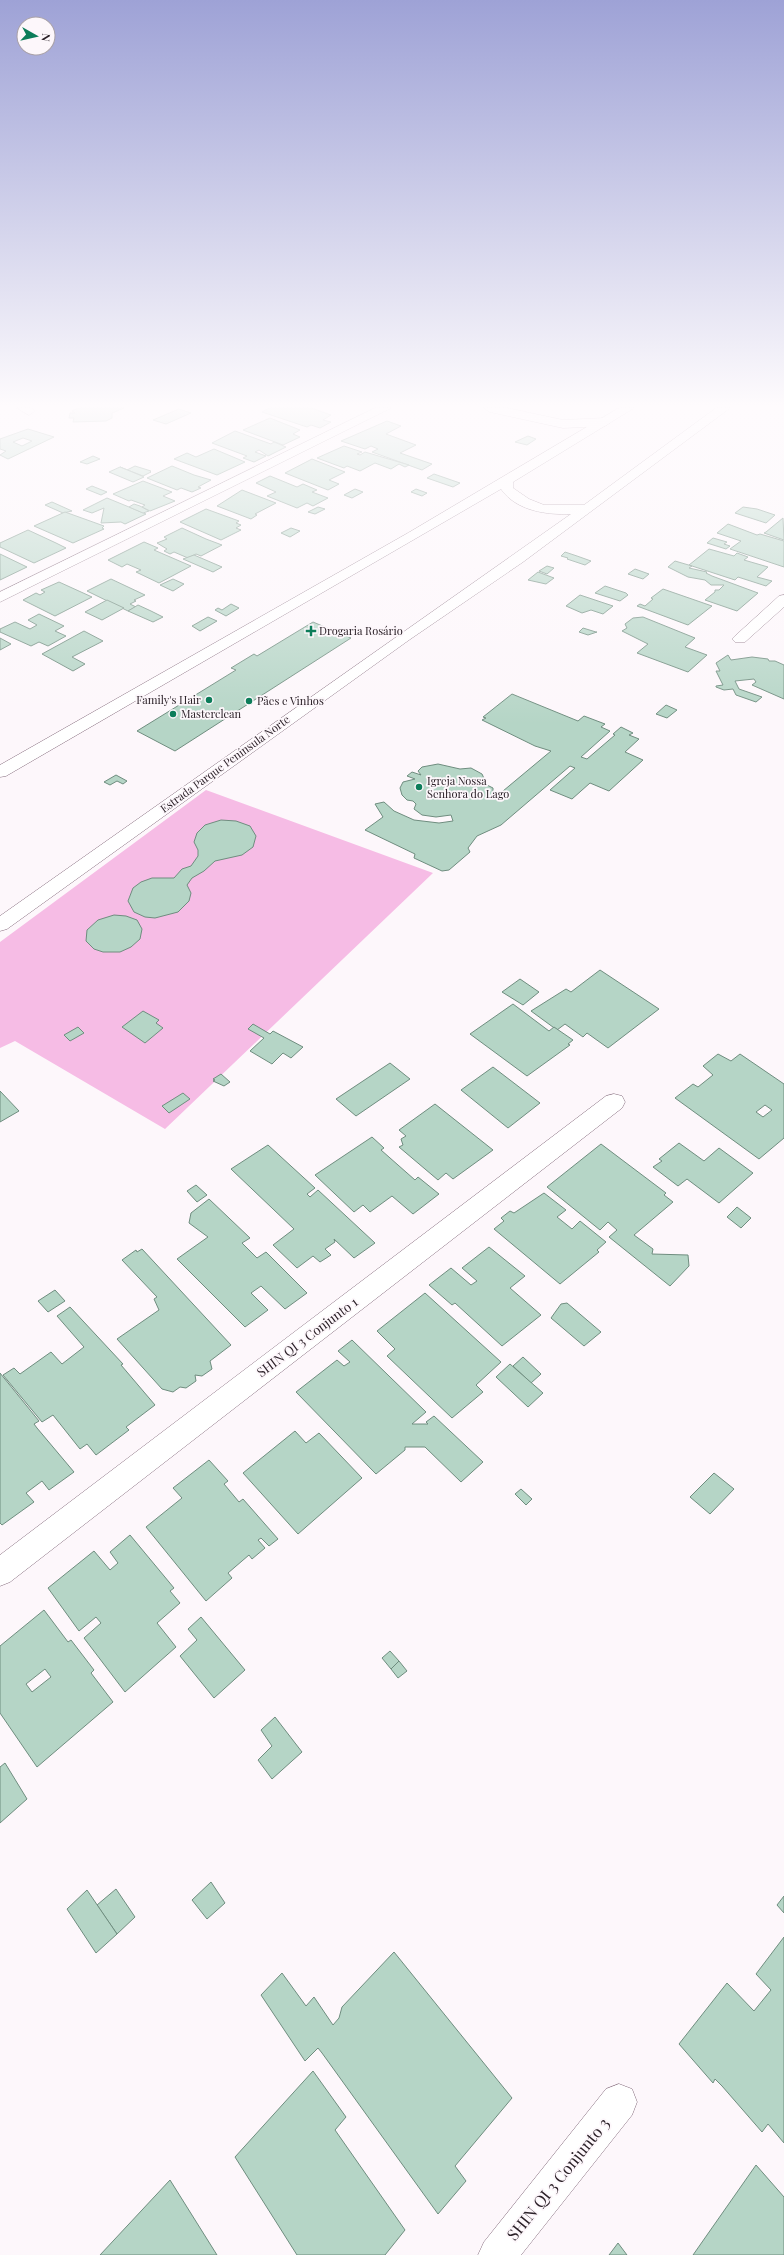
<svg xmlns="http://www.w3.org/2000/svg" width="784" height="2255" font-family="'Playfair Display',serif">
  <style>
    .green { fill: #f6bce5 }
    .building { fill: #b5d5c6; stroke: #6f8d7f; fill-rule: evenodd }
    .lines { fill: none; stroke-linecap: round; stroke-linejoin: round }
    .minor-casing { stroke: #846b7c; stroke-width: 1 }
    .major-casing { stroke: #846b7c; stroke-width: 1 }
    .minor { fill: #fff; fill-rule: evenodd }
    .major { fill: #fff; fill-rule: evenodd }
    .poi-dot { fill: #0c7d5a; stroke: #fdf7fb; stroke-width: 1.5 }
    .labels { text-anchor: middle; stroke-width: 3.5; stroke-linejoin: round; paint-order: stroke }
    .far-poi-label { font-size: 11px; fill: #2b2128; stroke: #fdf7fb; text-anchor: start }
    .far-street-label { font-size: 11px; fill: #2b2128; stroke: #fdf7fb }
    .street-label { font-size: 13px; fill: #2b2128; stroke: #fdf7fb }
    .near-street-label { font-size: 16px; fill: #2b2128; stroke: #fdf7fb }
  </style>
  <rect width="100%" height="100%" fill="#fdf7fb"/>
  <polygon class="green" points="206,790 433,873 165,1129 15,1041 0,1048 0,942"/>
  <g class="building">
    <polygon points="78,408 124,408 112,413 112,418 106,421 73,422 74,418 69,418 70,413 75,413 72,411"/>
    <polygon points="269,408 311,408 331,415 323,420 331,422 320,428 311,425 307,427 262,412"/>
    <polygon points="179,409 191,413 166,424 153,420"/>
    <polygon points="270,418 300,430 293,434 300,437 283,445 243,430"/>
    <polygon points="387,421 401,426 386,434 416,445 400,453 432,464 422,470 372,452 378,449 371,446 365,449 341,441"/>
    <path d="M 28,429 L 54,437 L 8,459 L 0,455 L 6,451 L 0,449 L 0,439 ZM 23,438 L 32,441 L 22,446 L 13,442 Z"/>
    <polygon points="235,431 271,444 274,442 286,447 268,456 259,450 255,452 266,456 254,462 243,458 247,456 212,443"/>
    <polygon points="528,436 536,439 527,445 515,442"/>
    <polygon points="344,446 362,452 357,454 360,455 365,452 409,465 405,467 399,464 391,469 375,463 360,471 347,466 344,468 317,458"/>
    <polygon points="214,449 245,462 217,475 174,459 187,453 196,457"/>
    <polygon points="93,456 100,459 87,464 80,462"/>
    <polygon points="312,459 345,472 329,480 339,484 328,490 285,473"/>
    <polygon points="135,466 151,471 150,472 151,472 143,476 120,467 127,470"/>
    <polygon points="172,466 194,475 211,480 198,487 201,488 192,492 181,488 177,490 147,478"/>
    <polygon points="120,467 142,476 144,477 133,482 109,472"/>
    <polygon points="434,474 460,483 453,487 427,478"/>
    <polygon points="270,476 297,487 303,484 317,490 312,492 328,498 313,506 307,503 297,508 267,496 276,492 256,483"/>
    <polygon points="143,481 172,492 163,496 175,501 150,511 142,507 145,505 131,500 129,501 113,494"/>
    <polygon points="92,486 107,492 101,495 86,489"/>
    <polygon points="355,489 363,492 352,498 344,495"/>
    <polygon points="416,489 427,493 422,496 411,492"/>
    <polygon points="242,490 276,503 255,514 257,515 251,519 217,506"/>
    <polygon points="107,498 129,507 146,514 125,524 121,522 101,523 104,508 92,513 83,510"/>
    <polygon points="52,502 72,511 63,513 45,505"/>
    <polygon points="134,504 140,506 149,511 143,513 129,507"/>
    <polygon points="318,507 325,509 315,514 308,512"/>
    <polygon points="743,507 757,509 775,515 766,523 735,513"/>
    <polygon points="206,509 239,521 236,523 241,525 236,528 241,530 221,540 180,522"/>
    <polygon points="65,512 104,526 102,528 104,529 73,543 34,526"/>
    <polygon points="783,518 784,540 764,533 766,532"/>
    <polygon points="728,524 757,535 760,534 784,541 784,567 730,549 741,541 717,533"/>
    <polygon points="182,528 206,539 222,545 201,556 196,554 188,558 174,552 170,554 164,551 167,549 157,543 167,539 164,537"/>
    <polygon points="291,528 300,531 290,537 281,533"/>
    <polygon points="28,530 56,543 66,548 34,563 0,547 0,543"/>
    <polygon points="713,538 727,542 724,544 730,546 726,549 707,543"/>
    <polygon points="144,542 158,548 154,550 191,566 159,583 136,572 141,570 127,564 122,567 108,560"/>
    <polygon points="709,549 734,556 737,553 748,557 744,560 768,567 757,577 772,581 766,586 738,577 735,580 689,565"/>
    <polygon points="565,552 577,556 591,561 585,565 567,559 568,558 561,556"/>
    <polygon points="0,554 27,567 0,580"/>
    <polygon points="194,555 222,567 213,572 183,559"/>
    <polygon points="675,561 692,566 689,568 707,572 706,573 712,576 758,593 737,611 705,600 715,592 715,590 719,590 724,585 711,585 705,580 688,577 668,567"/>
    <polygon points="547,566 554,568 547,574 539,571"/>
    <polygon points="635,569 649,574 643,579 628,574"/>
    <polygon points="538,572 554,578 546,584 528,580"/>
    <polygon points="111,579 145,595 134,600 136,601 130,604 136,607 128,611 87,591"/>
    <polygon points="173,579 184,584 173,591 160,585"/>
    <polygon points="59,582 92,597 55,616 23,600 36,593 40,595 45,592 41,590"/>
    <polygon points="605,586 626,593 628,595 620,601 595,593"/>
    <polygon points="663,589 712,606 688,625 637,606 640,604 645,606 653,599 651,598"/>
    <polygon points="580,595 613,606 603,614 591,610 582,613 566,606"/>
    <polygon points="107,600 124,608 102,620 85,612"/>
    <polygon points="231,604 239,608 226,616 215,610 218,608 222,610"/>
    <polygon points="138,605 151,611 163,617 153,622 128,611"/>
    <polygon points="39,614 64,626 55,631 66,636 48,646 39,642 31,646 0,632 0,629 15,622 30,629 37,625 28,620"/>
    <polygon points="208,617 217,621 200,631 192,626"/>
    <polygon points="643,617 695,638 685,647 707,655 688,672 637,653 648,644 622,631 627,628 625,624 633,618"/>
    <polygon points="313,622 351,638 175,751 137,731 236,670 231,668 254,654 257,656"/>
    <polygon points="583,628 596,632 597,632 588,635 579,632"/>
    <polygon points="84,631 103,641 72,657 85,664 73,671 42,654"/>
    <polygon points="0,638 11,644 0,650"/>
    <polygon points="728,655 731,660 752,657 768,659 769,661 775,661 784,665 784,699 752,685 756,682 754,679 735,681 739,689 762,697 756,702 736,695 733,689 724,690 716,687 716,686 723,685 716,671 720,671 716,663"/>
    <polygon points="512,694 578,721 584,716 605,724 601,727 610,731 581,757 587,759 615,735 613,734 621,727 633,733 629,735 639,739 625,752 643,760 609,791 590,783 572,799 550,790 575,768 570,766 501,825 477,836 468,848 470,852 449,870 442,871 414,858 415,854 365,830 383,817 375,804 384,802 394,811 414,820 439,823 453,821 451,815 436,817 422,815 414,809 416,804 413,801 407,800 402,795 400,788 403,782 415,779 407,776 412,772 421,775 418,771 422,767 438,764 460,769 471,768 482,774 487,785 493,788 493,794 497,796 551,751 535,746 482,720 486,718 483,717"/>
    <polygon points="666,705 677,710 667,718 656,714"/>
    <polygon points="116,775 127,781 123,784 117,781 110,785 104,782"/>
    <polygon points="221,820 236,821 250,826 256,836 253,847 242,855 215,861 204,871 192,878 187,885 191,893 189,901 178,912 155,918 145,917 134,912 128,901 133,888 141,882 152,878 174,878 182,869 191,866 198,856 198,850 194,842 197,833 205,825"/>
    <polygon points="114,915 126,916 137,920 142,929 140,939 131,947 120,952 103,952 94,949 86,941 87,930 98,920"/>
    <polygon points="600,970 659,1009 608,1048 587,1033 583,1037 565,1024 557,1030 531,1011 566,989 571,992"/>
    <polygon points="520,979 539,992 523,1005 502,992"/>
    <polygon points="513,1004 549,1031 554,1027 573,1040 568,1044 570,1045 527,1076 470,1034"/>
    <polygon points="143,1011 159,1020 156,1023 163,1028 145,1043 122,1027"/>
    <polygon points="253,1024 270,1034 273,1031 303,1047 291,1058 283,1053 272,1064 250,1051 264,1038 248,1029"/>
    <polygon points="78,1027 84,1033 70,1041 64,1035"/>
    <path d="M 718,1054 L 731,1061 L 740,1054 L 784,1084 L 784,1138 L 759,1159 L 675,1098 L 693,1084 L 698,1087 L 713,1075 L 703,1066 ZM 765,1105 L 772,1110 L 763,1117 L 756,1112 Z"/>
    <polygon points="390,1063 410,1079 356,1116 336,1099"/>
    <polygon points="493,1067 540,1103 508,1128 461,1090"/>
    <polygon points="221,1074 230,1082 224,1086 213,1081 215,1080 213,1079"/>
    <polygon points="0,1091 19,1111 0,1122"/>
    <polygon points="183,1093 190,1099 169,1113 162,1106"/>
    <polygon points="435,1104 493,1150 453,1179 446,1173 438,1180 399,1147 403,1145 401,1139 406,1136 399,1130"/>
    <polygon points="372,1137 384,1148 381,1150 415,1180 418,1177 439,1194 413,1214 392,1196 370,1212 363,1205 354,1212 315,1175"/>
    <polygon points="679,1143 704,1161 719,1148 753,1173 719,1203 687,1179 678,1186 653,1167 662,1161 659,1159"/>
    <polygon points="601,1144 666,1193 664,1195 673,1202 634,1235 653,1249 652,1254 688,1255 689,1266 670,1286 609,1237 617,1230 608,1222 600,1230 547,1187"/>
    <polygon points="268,1145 315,1188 307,1194 310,1197 318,1190 375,1243 354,1258 334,1239 335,1242 325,1249 331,1255 320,1262 313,1256 297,1268 273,1245 294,1229 231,1169"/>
    <polygon points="196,1185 207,1195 197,1202 187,1191"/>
    <polygon points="544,1193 566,1210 557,1217 572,1229 580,1221 606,1242 597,1250 599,1252 560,1284 494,1229 504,1221 501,1218 510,1211 514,1213"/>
    <polygon points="209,1199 250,1238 242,1243 257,1258 266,1252 307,1293 285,1309 261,1286 251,1293 268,1310 245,1327 177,1259 208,1237 189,1223 191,1213"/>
    <polygon points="737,1207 751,1218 741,1228 727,1217"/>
    <polygon points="489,1247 525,1276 510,1288 541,1315 502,1346 455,1303 452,1305 429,1285 451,1268 471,1285 477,1281 462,1268"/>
    <polygon points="142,1249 231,1345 210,1361 212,1369 202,1376 195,1375 196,1381 186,1388 180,1387 173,1392 162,1389 117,1339 159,1310 154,1299 157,1297 122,1260 136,1250 137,1252"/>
    <polygon points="55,1290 65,1301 48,1312 38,1301"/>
    <polygon points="425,1293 501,1362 476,1385 483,1392 452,1418 387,1356 395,1349 377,1331"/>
    <polygon points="567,1303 601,1332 584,1346 551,1318 561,1304"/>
    <polygon points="70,1307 123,1364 121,1365 155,1405 126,1427 129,1430 96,1455 87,1444 80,1449 53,1415 42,1422 3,1375 14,1368 20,1374 51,1352 62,1364 84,1347 57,1316"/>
    <polygon points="352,1340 426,1412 412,1424 428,1424 426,1422 434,1416 483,1462 461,1482 425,1447 405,1447 405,1450 376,1474 374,1472 296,1392 337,1360 344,1366 350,1362 338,1351"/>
    <polygon points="523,1357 541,1374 531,1383 513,1366"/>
    <polygon points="510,1364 543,1393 528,1407 496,1377"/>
    <polygon points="0,1373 39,1421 34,1424 37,1428 74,1472 49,1490 42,1481 26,1493 34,1502 2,1525 0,1523"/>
    <polygon points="295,1431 306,1443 319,1433 362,1478 298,1534 243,1473"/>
    <polygon points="209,1460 228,1481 224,1484 239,1502 243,1499 278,1539 269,1546 261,1538 258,1540 265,1548 252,1559 249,1555 228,1573 232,1578 206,1601 146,1527 182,1498 173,1488"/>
    <polygon points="714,1473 734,1489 710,1514 690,1497"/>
    <polygon points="521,1489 532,1499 526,1505 515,1494"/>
    <polygon points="130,1535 174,1588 170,1591 180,1603 157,1623 176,1647 125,1692 84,1638 101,1623 96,1617 79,1631 48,1588 94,1551 110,1570 118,1563 110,1552"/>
    <path d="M 44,1610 L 68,1642 L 71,1640 L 94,1670 L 91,1673 L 113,1702 L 37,1767 L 0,1713 L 0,1646 ZM 45,1669 L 51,1677 L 32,1692 L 26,1684 Z"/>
    <polygon points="201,1617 245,1670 214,1698 180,1656 197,1640 188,1629"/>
    <polygon points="390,1651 399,1661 391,1669 382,1658"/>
    <polygon points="399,1661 407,1671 398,1678 391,1669"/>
    <polygon points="275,1717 302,1752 272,1779 258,1760 272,1746 261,1730"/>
    <polygon points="5,1763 27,1799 0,1823 0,1767"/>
    <polygon points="211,1882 225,1903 207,1919 192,1900"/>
    <polygon points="116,1889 135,1917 117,1934 97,1905"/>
    <polygon points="87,1890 117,1934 96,1953 67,1909"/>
    <polygon points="784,1896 784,1913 777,1905"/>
    <polygon points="784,1937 784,2143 768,2124 762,2132 722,2086 715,2079 713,2083 679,2044 727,1983 754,2011 771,1990 756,1974"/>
    <polygon points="394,1952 512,2098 455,2166 466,2181 438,2214 322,2053 318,2048 305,2061 261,1995 282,1973 306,2006 314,1997 333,2025 339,2018 342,2007"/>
    <polygon points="313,2071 346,2117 335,2130 405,2230 385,2255 297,2255 235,2157"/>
    <polygon points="756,2165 784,2197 784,2255 693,2255"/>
    <polygon points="170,2180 217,2255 100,2255"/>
    <polygon points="618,2243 627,2255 609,2255"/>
  </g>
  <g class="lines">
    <g class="minor-casing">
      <g id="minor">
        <polygon points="17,408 32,408 35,411 29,415"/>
        <polygon points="375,408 391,408 0,602 0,592"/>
        <polygon points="484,408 507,408 563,420 605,418 611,422 605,426 563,428 490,412"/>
        <polygon points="784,595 784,607 745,642 735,642 732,639 735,636 779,596"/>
        <polygon points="614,1094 622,1096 625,1102 622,1108 10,1582 0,1586 0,1555 606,1096"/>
        <polygon points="619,2084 632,2089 637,2102 632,2115 521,2255 478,2255 484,2242 606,2089"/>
      </g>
    </g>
    <g class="major-casing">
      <path id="major" d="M 619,408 L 634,408 L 513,482 L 513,488 L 529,499 L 544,505 L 584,505 L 716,408 L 730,408 L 523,562 L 409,640 L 7,929 L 0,931 L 0,916 L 571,514 C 547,515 516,511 501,489 L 6,776 L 0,777 L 0,765 L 408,533 Z"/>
    </g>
    <use href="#minor" class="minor"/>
    <use href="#major" class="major"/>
  </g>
  <linearGradient id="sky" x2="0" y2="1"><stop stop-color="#9ea2d6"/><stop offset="0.56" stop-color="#fefbfd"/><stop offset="1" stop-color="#fefbfd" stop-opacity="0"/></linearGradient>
  <rect width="784" height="724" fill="url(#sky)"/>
  <g class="poi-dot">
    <path d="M309 625h4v4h4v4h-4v4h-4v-4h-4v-4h4z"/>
    <circle cx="209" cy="700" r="4"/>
    <circle cx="249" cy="701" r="4"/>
    <circle cx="173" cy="714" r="4"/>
    <circle cx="419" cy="787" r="4"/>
  </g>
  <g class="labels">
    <g class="far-poi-label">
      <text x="319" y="635">Drogaria Rosário</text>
      <text x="201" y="704" text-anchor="end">Family's Hair</text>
      <text x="257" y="705">Pães e Vinhos</text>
      <text x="181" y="718">Masterclean</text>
      <text x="427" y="785">Igreja Nossa<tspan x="427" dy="13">Senhora do Lago</tspan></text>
    </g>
    <g class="far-street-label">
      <text transform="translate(225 764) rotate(-36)" y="4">Estrada Parque Península Norte</text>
    </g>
    <g class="street-label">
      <text transform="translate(307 1337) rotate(-37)" y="5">SHIN QI 3 Conjunto 1</text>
    </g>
    <g class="near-street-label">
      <text transform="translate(558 2179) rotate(-51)" y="6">SHIN QI 3 Conjunto 3</text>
    </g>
  </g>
  <g transform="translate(36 36) rotate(98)"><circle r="19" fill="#fdf7fb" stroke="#a9a1a7"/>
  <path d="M0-3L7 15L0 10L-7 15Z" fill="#0c7d5a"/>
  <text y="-6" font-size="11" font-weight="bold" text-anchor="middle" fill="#2b2128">N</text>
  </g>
</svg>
